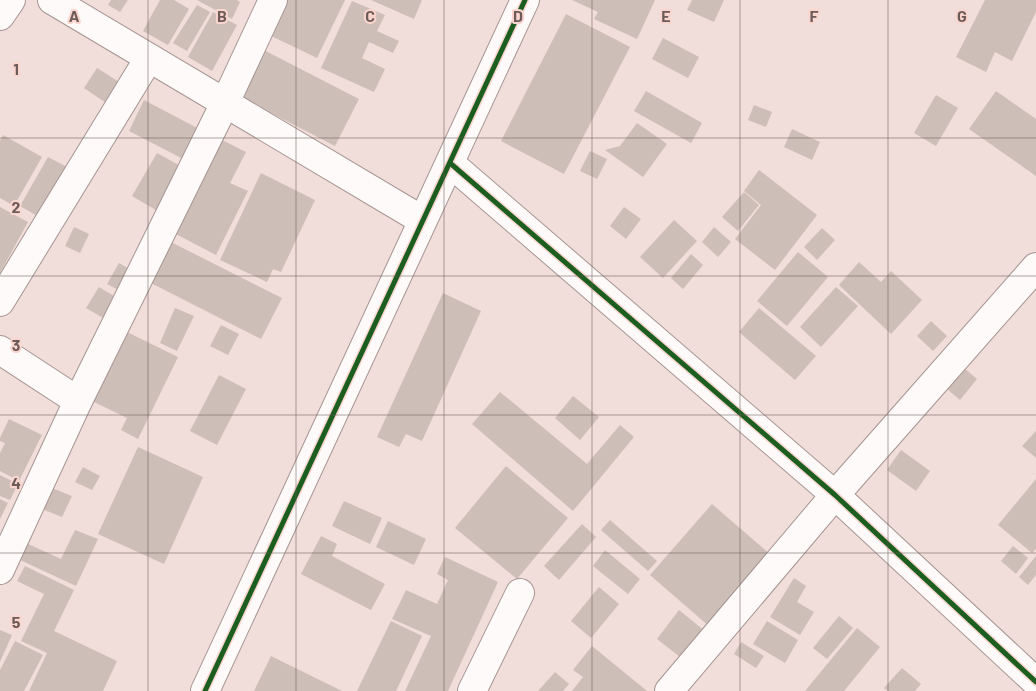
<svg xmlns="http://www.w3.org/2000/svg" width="1036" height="691" font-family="Barlow,sans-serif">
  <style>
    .building { fill: #cebeb8 }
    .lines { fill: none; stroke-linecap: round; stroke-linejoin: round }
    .minor-casing { stroke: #a59592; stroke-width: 30 }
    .minor { stroke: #fdfaf9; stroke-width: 28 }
    .cycleway-casing { stroke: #fbd6cf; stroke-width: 8 }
    .cycleway { stroke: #1b5e20; stroke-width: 5 }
    .grid { fill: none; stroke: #6c5b58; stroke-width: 1; stroke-opacity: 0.55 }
    .grid-label { font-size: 16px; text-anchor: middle; font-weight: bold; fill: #6c5b58; stroke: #fbd6cf; stroke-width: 4; stroke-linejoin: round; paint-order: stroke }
  </style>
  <rect width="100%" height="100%" fill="#f1ddd9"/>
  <g class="building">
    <polygon points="111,0 128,0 120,12 108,5"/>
    <polygon points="160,0 174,0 189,9 168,45 143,31"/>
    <polygon points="197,0 237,0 240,2 232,19"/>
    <polygon points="281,0 345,0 317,58 265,33"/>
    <polygon points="371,0 422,0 414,19"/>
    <polygon points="572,0 655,0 637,39 594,19 598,12"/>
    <polygon points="692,0 724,0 714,22 687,10"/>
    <polygon points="985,0 1036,0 1036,12 1012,61 995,52 986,72 956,57"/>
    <polygon points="352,1 385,15 377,31 399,41 393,53 369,42 362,58 385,69 374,92 321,68"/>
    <polygon points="197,5 210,12 187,51 173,43"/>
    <polygon points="213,12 237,25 212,71 188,57"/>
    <polygon points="566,14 630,47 564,174 501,141"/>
    <polygon points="663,38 699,57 688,78 652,59"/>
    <polygon points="256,46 359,99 335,146 232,93"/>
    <polygon points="97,68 119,82 106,103 84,88"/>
    <polygon points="646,91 702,123 691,143 634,111"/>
    <polygon points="996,91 1036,119 1036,176 969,129"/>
    <polygon points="936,95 958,108 936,146 914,133"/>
    <polygon points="144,100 201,130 185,160 129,131"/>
    <polygon points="754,105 772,112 766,127 748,120"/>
    <polygon points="637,123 667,144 643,177 605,150 620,146"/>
    <polygon points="792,129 820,142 812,160 784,147"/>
    <polygon points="3,135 42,157 14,206 0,198 0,141"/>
    <polygon points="212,135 246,152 230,183 248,191 216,255 170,231"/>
    <polygon points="590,151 607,159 597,179 580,171"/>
    <polygon points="157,153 184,168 159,212 132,196"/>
    <polygon points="48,157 67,167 39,217 20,206"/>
    <polygon points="759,170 817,215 775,270 735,239 761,205 744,191"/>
    <polygon points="261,173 315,200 281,272 273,269 267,282 220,260"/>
    <polygon points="744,192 759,205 738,231 722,217"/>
    <polygon points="0,207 28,222 0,273"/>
    <polygon points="624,207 641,219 626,239 610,226"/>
    <polygon points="674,220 697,241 663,278 640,257"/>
    <polygon points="74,227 89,234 80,253 65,246"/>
    <polygon points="714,227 731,242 718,257 702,242"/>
    <polygon points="822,228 835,240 817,260 804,247"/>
    <polygon points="163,238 282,298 261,339 143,279"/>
    <polygon points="798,252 828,277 787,326 757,301"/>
    <polygon points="691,254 703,265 683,289 671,278"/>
    <polygon points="859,262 881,282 891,271 922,300 891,334 839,285"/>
    <polygon points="119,263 136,273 124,293 107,284"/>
    <polygon points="99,287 122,301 110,322 86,308"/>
    <polygon points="836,287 858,306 821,347 800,327"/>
    <polygon points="443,293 481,311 422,441 406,434 399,447 377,437"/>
    <polygon points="175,308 194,316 177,351 160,343"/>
    <polygon points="759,308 816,356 795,380 739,332"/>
    <polygon points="931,321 947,336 933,351 917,336"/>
    <polygon points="221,325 239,334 228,355 210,346"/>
    <polygon points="127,332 178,357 138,439 121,430 127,418 92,401"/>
    <polygon points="964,368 977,379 960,400 947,389"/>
    <polygon points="219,375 246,389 217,445 190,431"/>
    <polygon points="500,392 587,464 620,425 634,437 573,511 472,424"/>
    <polygon points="573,396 599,417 580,440 555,418"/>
    <polygon points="9,419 42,435 19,481 0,471 0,453 5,443 0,441 0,438"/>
    <polygon points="1036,431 1036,458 1022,446"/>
    <polygon points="138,447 203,477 164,564 98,534"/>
    <polygon points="901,450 930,471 916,491 887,470"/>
    <polygon points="506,466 568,518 517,579 455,528"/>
    <polygon points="83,467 100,476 92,490 75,482"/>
    <polygon points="0,475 18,484 10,500 0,496"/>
    <polygon points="1036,479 1036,549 1032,553 998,525"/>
    <polygon points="52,488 72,496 62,517 42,509"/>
    <polygon points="0,499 8,503 0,519"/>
    <polygon points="344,501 382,518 370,544 332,526"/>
    <polygon points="712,504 771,555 710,627 650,575"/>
    <polygon points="610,520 657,561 648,571 601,530"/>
    <polygon points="388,521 426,539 414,565 376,547"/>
    <polygon points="582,524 596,537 559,580 544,566"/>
    <polygon points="75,530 98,539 76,586 18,559 26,543 61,559"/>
    <polygon points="321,536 337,544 332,556 385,584 371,610 301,574"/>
    <polygon points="1013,546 1028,558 1016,574 1001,561"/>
    <polygon points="605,550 640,579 628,594 593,566"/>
    <polygon points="1036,556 1036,575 1028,585 1019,577"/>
    <polygon points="445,557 498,582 448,691 405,691 431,636 392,619 406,590 437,604 448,580 437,574"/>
    <polygon points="25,566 74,590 54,631 117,661 103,691 29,691 47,653 21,641 44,594 17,581"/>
    <polygon points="794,578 806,586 797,602 814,612 800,635 770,617"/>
    <polygon points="599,587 619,604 591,638 571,621"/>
    <polygon points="679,610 706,632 684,660 657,639"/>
    <polygon points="839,616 853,628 827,659 813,648"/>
    <polygon points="391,621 422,636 396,691 357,691"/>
    <polygon points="767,621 798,640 785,663 753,644"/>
    <polygon points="857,628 880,647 844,691 805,691"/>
    <polygon points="0,630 12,635 0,662"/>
    <polygon points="15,641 43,655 24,691 0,691 0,670"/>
    <polygon points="741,642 764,656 756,668 734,654"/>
    <polygon points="592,646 647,691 572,691 583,677 573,670"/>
    <polygon points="271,656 342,691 254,691"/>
    <polygon points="902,668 921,684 915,691 888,691 884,688"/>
    <polygon points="555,672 569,684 563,691 538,691"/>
  </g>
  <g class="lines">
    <g class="minor-casing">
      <g id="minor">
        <polyline points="52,0 422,220"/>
        <polyline points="0,16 11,0"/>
        <polyline points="450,163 835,495 1036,682"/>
        <polyline points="0,302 149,58"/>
        <polyline points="0,350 78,401"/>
        <polyline points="0,570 78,401 225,103 273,0"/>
        <polyline points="205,691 525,0"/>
        <polyline points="472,691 520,593"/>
        <polyline points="669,691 835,495 1036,267"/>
      </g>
    </g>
    <use href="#minor" class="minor"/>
    <g class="cycleway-casing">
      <g id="cycleway">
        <polyline points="450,163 835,495 1036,682"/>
        <polyline points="205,691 525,0"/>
      </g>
    </g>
    <use href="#cycleway" class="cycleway"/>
  </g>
  <path class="grid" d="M 148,0 L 148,691M 296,0 L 296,691M 444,0 L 444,691M 592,0 L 592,691M 740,0 L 740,691M 888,0 L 888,691M 0,138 L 1036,138M 0,276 L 1036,276M 0,415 L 1036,415M 0,553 L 1036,553"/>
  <g class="grid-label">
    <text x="74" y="22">A</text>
    <text x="222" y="22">B</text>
    <text x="370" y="22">C</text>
    <text x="518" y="22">D</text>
    <text x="666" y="22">E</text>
    <text x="814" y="22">F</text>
    <text x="962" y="22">G</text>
    <text x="16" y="75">1</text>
    <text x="16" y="213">2</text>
    <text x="16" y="351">3</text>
    <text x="16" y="489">4</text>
    <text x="16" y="628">5</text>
  </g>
</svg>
